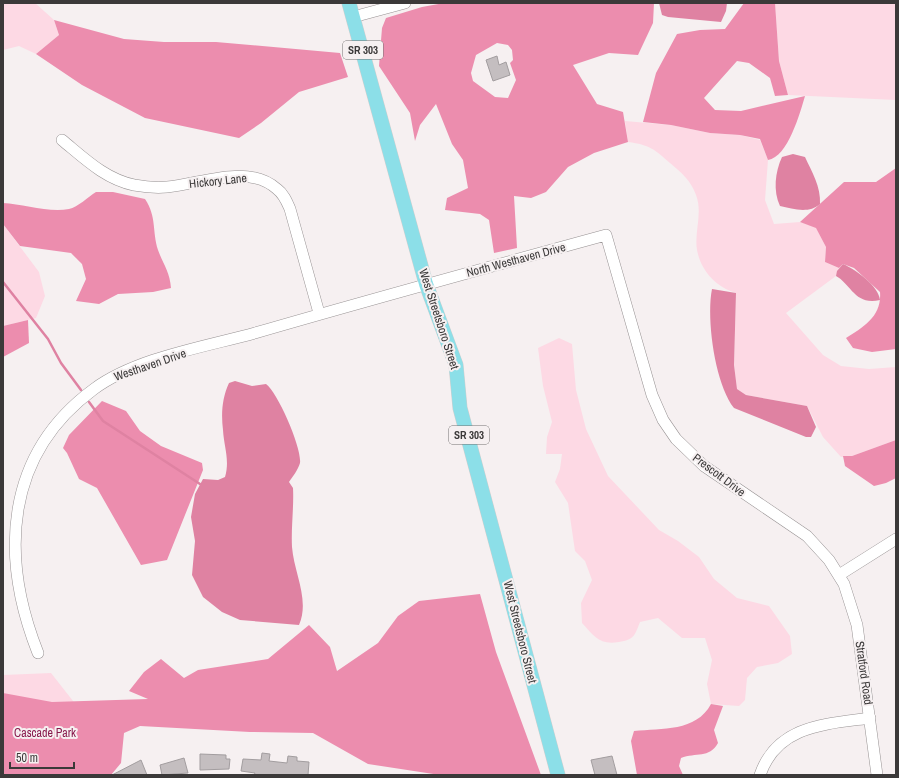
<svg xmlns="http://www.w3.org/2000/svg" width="899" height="778" font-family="'Archivo Narrow',sans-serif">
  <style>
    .green { fill: #fdd9e4 }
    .forest { fill: #ec8dae; fill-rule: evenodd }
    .water { fill: #df82a2 }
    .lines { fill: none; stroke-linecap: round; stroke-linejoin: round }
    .stream { stroke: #df82a2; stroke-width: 2.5 }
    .building { fill: #c4bec0; stroke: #a29d9f }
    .minor-casing { stroke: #979293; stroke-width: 12 }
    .major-casing { stroke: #d0cfcf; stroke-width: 15 }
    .minor { stroke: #fff; stroke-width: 11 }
    .major { stroke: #8cdfe8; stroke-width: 14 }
    .labels { text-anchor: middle; stroke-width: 4; stroke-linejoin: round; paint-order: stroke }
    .shield { fill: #f6f0f1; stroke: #737070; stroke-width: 1 }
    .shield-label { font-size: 11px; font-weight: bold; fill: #3b3939 }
    .street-label { font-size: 12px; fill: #3b3939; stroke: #f6f0f1 }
    .park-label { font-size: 12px; fill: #881a4d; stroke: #f6f0f1 }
  </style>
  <rect width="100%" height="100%" fill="#f6f0f1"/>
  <g class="green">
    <polygon points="3,3 35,3 54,20 59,35 36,54 19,46 3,50"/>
    <polygon points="775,3 896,3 896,100 788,95 779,61"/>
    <path d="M 625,121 L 671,125 L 710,133 L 740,135 L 760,140 L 768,160 L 765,200 L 774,224 L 800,222 L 816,227 L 826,247 L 825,262 L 839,268 L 836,276 L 786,313 L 823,355 L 841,366 L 869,369 L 896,367 L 896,440 L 852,456 L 841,457 L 823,437 L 807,406 L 746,395 L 737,389 L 734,365 L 736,293 C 716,287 701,271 697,250 C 694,232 703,213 696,195 C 691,181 682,173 670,163 C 654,149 650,145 628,142 Z"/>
    <polygon points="3,224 39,272 45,296 36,318 3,326"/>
    <path d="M 559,338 L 572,344 L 576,390 L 586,429 L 608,476 L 659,530 L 678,541 L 699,557 L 714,579 L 737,598 L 769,606 L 790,636 L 792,654 L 778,663 L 757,667 L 747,678 L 745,700 L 739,706 L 711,704 L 707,684 L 712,660 L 705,638 L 682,638 L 658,618 L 640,622 C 635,635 634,640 619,642 C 599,645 595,637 582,623 L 581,603 L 592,580 L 585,561 L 575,551 L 568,503 L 555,482 L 560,469 L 562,454 L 546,454 L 547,437 L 552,422 L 543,386 L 538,348 Z"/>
    <polygon points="51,673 117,757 3,775 3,675"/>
  </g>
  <g class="forest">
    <path d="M 444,3 L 654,3 L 653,23 L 638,55 L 609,53 L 573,65 L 597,104 L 623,112 L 628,142 L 594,153 L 568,167 L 546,192 L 531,198 L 514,196 L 517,248 L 494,253 L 489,220 L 480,214 L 445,210 L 447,198 L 468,188 L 463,160 L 452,144 L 436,104 L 420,125 L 415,141 L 410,113 L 379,66 L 382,28 L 386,18 L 422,7 ZM 497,43 L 508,45 L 512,50 L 513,60 L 510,63 L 516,80 L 508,98 L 495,97 L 473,81 L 471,73 L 476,55 Z"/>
    <path d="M 744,3 L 775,3 L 779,61 L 788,95 L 775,96 L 770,78 L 749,63 L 737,61 L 704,98 L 715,110 L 741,111 L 805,96 C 800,113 788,157 768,160 L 760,139 L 740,135 L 710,133 L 671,125 L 643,122 L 656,73 L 677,34 L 700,30 L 725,29 Z"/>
    <polygon points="54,20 124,39 164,42 216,42 340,53 348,77 299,92 261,123 239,138 145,118 82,85 36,54 59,35"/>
    <path d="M 896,168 L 896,349 L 872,352 L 853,348 L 846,338 C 864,327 882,316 880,292 L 854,268 L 843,264 L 839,268 L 825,262 L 826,247 L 816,228 L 800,222 L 844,182 L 876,182 Z"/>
    <path d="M 96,192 L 113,192 L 145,199 C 157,217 152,231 158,250 C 163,264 170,272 171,288 L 153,292 L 118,294 L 99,304 L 76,301 L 86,279 L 82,264 L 71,253 L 20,246 L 3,224 L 3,203 C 23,204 49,213 69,209 C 78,207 88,197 96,192 Z"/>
    <polygon points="28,320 29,343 3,357 3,326"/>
    <polygon points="102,401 126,411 140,431 161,446 202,463 203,470 167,560 141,565 97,488 79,479 67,453 63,448 69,435"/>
    <polygon points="896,440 896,478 886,483 874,486 845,466 843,456 852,456"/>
    <polygon points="480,594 496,652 541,775 440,775 368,764 313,733 250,732 140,726 124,733 121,763 111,775 3,775 3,693 52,702 148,699 129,691 144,672 161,659 184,678 198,670 268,659 309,625 330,647 337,671 378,643 398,616 419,601"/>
    <path d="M 711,704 L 723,706 L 714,730 L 718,743 C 709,759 696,752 681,758 L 679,766 L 683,775 L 637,775 L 631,741 L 634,731 C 662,728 696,732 711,704 Z"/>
  </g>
  <g class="water">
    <polygon points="659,3 727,3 726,11 721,22 668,17 662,15"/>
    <path d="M 793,154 L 805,157 C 812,172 821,187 820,204 C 809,214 793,209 780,206 C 773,191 775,172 782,157 Z"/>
    <path d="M 843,264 C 855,269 879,286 880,300 C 855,306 851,284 836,276 L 837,271 Z"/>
    <path d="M 712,289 L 736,293 L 734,365 L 737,389 L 746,395 L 807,406 L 816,427 L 811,437 L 806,437 L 734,408 C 715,384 706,319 712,289 Z"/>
    <path d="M 235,381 L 252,386 L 266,384 C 278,393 302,448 300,463 C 298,470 293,476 289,482 L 293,488 C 294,507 291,527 292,547 C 294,573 310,600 299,625 L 240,620 L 222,612 L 203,597 L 192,575 L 195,541 L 191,517 L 195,494 L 203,479 L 218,480 L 225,477 C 230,460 224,447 223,430 C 221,414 222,398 229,383 Z"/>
  </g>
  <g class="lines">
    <g class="stream">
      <polyline points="3,282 48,339 61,363 81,390"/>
      <polyline points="89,402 103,421 200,484"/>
    </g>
  </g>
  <g class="building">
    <polygon points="497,56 499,65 506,62 510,75 493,81 486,60"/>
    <polygon points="262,753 270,754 269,761 287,763 288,756 297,757 297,761 309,762 308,775 254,775 255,773 241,771 243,759 261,760"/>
    <polygon points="200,754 226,755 226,759 230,759 229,769 200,770"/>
    <polygon points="612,756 617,775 595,775 591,760"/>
    <polygon points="184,758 188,773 162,775 160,765"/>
    <polygon points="141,760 147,775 112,775"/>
  </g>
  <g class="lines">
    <g class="minor-casing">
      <g id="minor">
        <polyline points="353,17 405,3"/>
        <path d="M 62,140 C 84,158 105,179 134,185 C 145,187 156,188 167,187 C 201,184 248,163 277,189 C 284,194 287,202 290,209 L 319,313"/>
        <polyline points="839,575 896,539"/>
        <path d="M 38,653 C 0,557 4,455 94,389 C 136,358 204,347 255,333 C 372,299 489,267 606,235 L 652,395 L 663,420 L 676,439 L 704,466 L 807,536 L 829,560 L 844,584 L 857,625 L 877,775"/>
        <path d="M 760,775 C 777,725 826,724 870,718"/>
      </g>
    </g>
    <g class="major-casing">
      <polyline id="major" points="349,3 426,284 456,365 460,408 558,775"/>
    </g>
    <use href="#minor" class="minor"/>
    <use href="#major" class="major"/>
  </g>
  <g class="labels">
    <g class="shield">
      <rect x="343" y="41" width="40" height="18" rx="3"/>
      <rect x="449" y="426" width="40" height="18" rx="3"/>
    </g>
    <g class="shield-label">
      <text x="363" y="54">SR 303</text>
      <text x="469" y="439">SR 303</text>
    </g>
    <g class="street-label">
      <text transform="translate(218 181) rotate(-6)" y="4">Hickory Lane</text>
      <text transform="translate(516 260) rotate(-15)" y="4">North Westhaven Drive</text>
      <text transform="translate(439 319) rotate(72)" y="4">West Streetsboro Street</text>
      <text transform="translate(150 365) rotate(-19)" y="4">Westhaven Drive</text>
      <text transform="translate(719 475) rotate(37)" y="4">Prescott Drive</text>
      <text transform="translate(520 632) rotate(76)" y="4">West Streetsboro Street</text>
      <text transform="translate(864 673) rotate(82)" y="4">Stratford Road</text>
    </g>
    <g class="park-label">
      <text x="45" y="737">Cascade Park</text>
    </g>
  </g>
  <rect width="899" height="778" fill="none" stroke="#3b3939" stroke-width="8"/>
  <path d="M10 762v6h64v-6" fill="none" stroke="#3b3939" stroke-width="2"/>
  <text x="16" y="762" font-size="12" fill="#3b3939" stroke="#f6f0f1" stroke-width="3" paint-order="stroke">50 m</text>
</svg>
